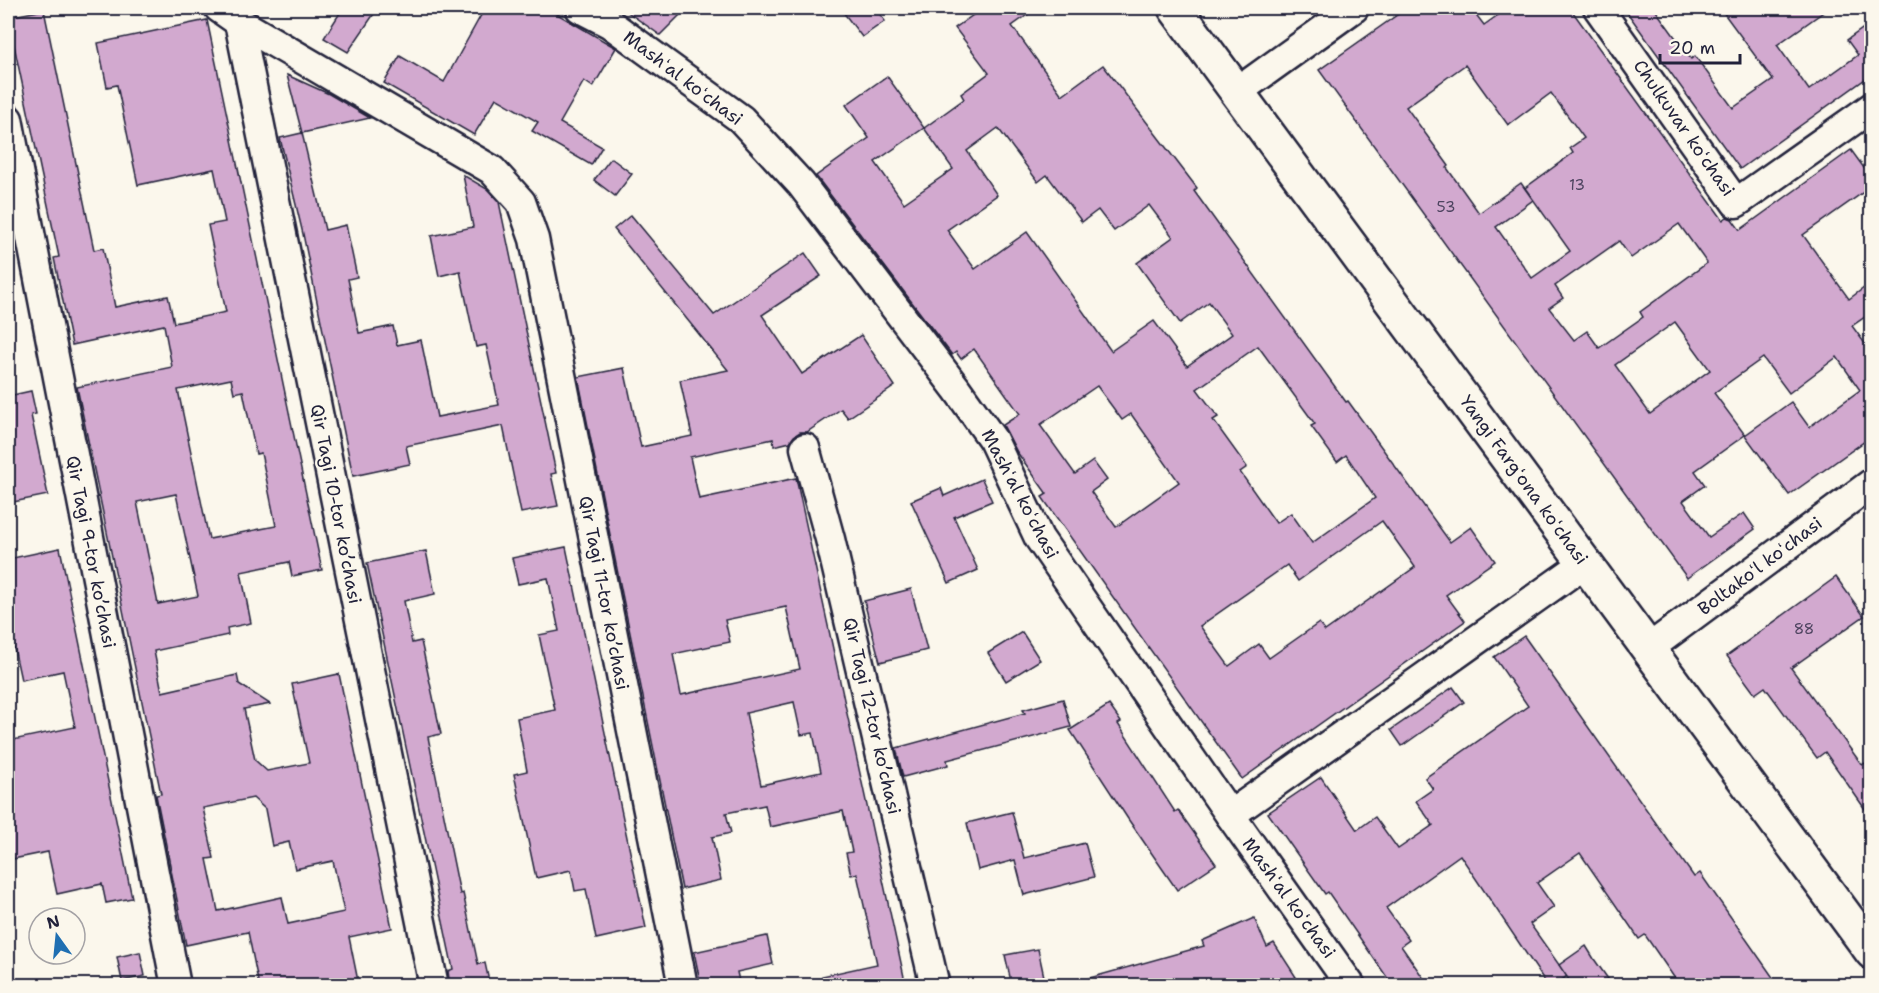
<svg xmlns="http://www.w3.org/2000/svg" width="1879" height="993" font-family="'Shantell Sans',sans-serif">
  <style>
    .building { fill: #d2a9cf; stroke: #22223b; stroke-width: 1.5; fill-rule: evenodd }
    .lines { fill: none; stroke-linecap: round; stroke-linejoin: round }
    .street-casing { stroke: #22223b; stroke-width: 33 }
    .secondary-casing { stroke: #22223b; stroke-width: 38 }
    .street { stroke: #fbf7ec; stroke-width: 28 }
    .secondary { stroke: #fbf7ec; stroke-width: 33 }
    .labels { text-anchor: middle; stroke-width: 4.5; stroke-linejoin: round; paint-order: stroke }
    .number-label { font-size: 15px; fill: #4e4460 }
    .street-label { font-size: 18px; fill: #22223b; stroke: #fbf7ec }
  </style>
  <rect width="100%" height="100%" fill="#fbf7ec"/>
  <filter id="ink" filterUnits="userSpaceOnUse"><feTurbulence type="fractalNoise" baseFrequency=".0167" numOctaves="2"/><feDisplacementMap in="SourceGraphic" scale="12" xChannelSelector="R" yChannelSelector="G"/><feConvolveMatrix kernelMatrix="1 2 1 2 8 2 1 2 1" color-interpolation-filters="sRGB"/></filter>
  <g filter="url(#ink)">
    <g class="building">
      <polygon points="343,8 378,8 348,52 324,38"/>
      <polygon points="485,8 547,8 616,48 593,87 584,81 560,123 602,147 591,165 532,131 538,122 496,98 474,135 384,83 400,56 444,82"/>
      <polygon points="622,8 687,8 660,35"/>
      <polygon points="840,8 875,8 885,21 862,37"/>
      <path d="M 983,8 L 1037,8 L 1012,26 L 1062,95 L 1103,65 L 1197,188 L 1194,191 L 1346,402 L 1348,401 L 1450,542 L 1471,527 L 1495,561 L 1446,595 L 1465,621 L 1242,779 L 1042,497 L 1047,494 L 1017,452 L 1003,425 L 1020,414 L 974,349 L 961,359 L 956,352 L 952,355 L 816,176 L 869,138 L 846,105 L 887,76 L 924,128 L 964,99 L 961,94 L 989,73 L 955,28 ZM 924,128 L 953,169 L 904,203 L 875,162 ZM 998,128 L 1038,182 L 1047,175 L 1082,222 L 1098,210 L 1114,231 L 1149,205 L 1173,237 L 1137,263 L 1180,323 L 1209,302 L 1232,334 L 1187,366 L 1154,321 L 1111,351 L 1027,232 L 975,269 L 947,230 L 997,195 L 967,151 ZM 1258,346 L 1315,424 L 1311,426 L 1337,462 L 1346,455 L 1375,498 L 1312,543 L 1291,513 L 1276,523 L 1240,472 L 1247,467 L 1213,420 L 1218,417 L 1197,389 ZM 1097,386 L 1122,420 L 1131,414 L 1179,482 L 1116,527 L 1091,492 L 1107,480 L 1093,461 L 1075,474 L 1040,425 ZM 1382,521 L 1415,567 L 1325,631 L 1319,623 L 1269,658 L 1259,644 L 1229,666 L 1200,626 L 1287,565 L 1298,581 Z"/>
      <path d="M 1407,8 L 1471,8 L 1484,25 L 1508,8 L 1570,8 L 1723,220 L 1727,217 L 1732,219 L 1740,230 L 1851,150 L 1872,179 L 1872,186 L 1803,235 L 1849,299 L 1872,282 L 1872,312 L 1852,326 L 1872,353 L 1872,436 L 1789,495 L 1745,435 L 1695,471 L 1705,485 L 1683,501 L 1709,537 L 1744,513 L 1755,529 L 1687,578 L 1319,70 ZM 1465,65 L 1508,125 L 1551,93 L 1584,138 L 1570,148 L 1573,153 L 1525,188 L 1570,251 L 1532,278 L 1496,227 L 1533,200 L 1521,183 L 1479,213 L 1447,168 L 1449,166 L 1406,107 ZM 1679,224 L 1707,263 L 1640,312 L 1643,317 L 1599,348 L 1587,331 L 1574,340 L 1549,308 L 1563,298 L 1555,286 L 1619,241 L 1631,258 ZM 1675,322 L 1710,370 L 1650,414 L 1615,365 ZM 1837,357 L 1860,390 L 1809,427 L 1791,402 L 1745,435 L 1714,393 L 1763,358 L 1789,393 Z"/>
      <polygon points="1624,8 1654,8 1691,59 1695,56 1733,108 1773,80 1720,8 1829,8 1777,45 1809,90 1858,55 1847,40 1872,22 1872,74 1740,169"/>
      <path d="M 44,10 L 94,250 L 103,248 L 115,307 L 168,296 L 174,323 L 226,312 L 208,225 L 225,222 L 214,169 L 138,185 L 117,85 L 107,87 L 98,43 L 207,20 L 322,570 L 292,576 L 289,562 L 241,572 L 251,623 L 227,628 L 228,635 L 154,651 L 162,692 L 237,675 L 239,684 L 270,704 L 244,709 L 255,760 L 267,771 L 309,763 L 292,684 L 339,674 L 392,928 L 349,937 L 359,986 L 259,986 L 248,932 L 186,945 L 156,795 L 161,794 L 77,387 L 172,367 L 164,325 L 72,345 L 54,258 L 59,257 L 8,17 ZM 231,379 L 234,393 L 243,391 L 256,454 L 261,453 L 276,526 L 209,539 L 178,390 ZM 176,494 L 198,596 L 158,604 L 137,502 ZM 253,798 L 265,809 L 272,846 L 289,842 L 295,869 L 333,861 L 344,912 L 288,924 L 282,897 L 218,911 L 207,859 L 214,858 L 203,808 Z"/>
      <polygon points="287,75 329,94 370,118 302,133"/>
      <polygon points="302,133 325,230 346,225 357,277 348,279 359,333 393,326 397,345 421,340 437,417 499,405 486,345 476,347 460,271 439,276 431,236 473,227 463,175 487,189 499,202 556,473 551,474 558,506 521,513 503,426 406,446 410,464 353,476 303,234 280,138"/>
      <polygon points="611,158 632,174 615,196 594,180"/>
      <path d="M 631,215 L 714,315 L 805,253 L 821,276 L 762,315 L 802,374 L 861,335 L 895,386 L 848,418 L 841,409 L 807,432 L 800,432 L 794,436 L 790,442 L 774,446 L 773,439 L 690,457 L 699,499 L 796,478 L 906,986 L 823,986 L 822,976 L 877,964 L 857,874 L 851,875 L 846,853 L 852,852 L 843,811 L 770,827 L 765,805 L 726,813 L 731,833 L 712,837 L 721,880 L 682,889 L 578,377 L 624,368 L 641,447 L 692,436 L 680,380 L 728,370 L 614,229 ZM 786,607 L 800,669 L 681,695 L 673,654 L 730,642 L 725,620 ZM 794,702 L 801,735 L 813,733 L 821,772 L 761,785 L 746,713 Z"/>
      <polygon points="31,391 36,414 31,415 48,495 8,503 8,396"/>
      <polygon points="982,479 992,501 954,517 978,570 949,583 911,501 941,488 944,496"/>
      <polygon points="566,547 646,928 596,939 586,889 575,891 571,870 536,878 514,774 527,771 517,718 555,710 539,635 559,631 548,578 518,584 512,558"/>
      <polygon points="60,548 132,898 106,903 102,884 57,894 48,852 8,860 8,741 75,727 63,671 21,680 14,648 8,649 8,559"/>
      <polygon points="426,551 435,594 404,601 412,643 421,641 441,734 428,737 460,894 463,893 478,964 485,963 490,986 450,986 448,971 453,969 367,563"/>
      <polygon points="1836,577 1864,616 1791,668 1862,765 1872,759 1872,819 1825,752 1817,758 1765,687 1755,694 1727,656"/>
      <polygon points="911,589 927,650 880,662 864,601"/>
      <polygon points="1022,632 1040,660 1006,681 988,653"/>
      <polygon points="1524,636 1694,877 1700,873 1779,986 1680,986 1645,935 1639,939 1580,853 1537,883 1554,907 1530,924 1567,976 1554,986 1548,986 1460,855 1386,908 1409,940 1401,946 1429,986 1393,986 1328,892 1325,894 1268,813 1321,777 1357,830 1375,817 1398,849 1433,825 1416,801 1433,789 1425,778 1528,706 1494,657"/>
      <polygon points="1453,687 1464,702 1402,746 1391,730"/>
      <polygon points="1063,699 1071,727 947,760 948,765 903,777 896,748 1025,713 1023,710"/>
      <polygon points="1109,705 1121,722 1118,724 1175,812 1178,810 1216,864 1177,890 1128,819 1070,730"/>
      <polygon points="1012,812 1024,858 1085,843 1094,877 1024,895 1015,860 978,870 967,823"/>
      <polygon points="1254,918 1267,947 1274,943 1296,977 1284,986 1087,986 1086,979 1204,946 1202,941"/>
      <polygon points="767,936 773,964 737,972 740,986 701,986 694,952"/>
      <polygon points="1586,946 1594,959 1613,986 1573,986 1559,965"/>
      <polygon points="1038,949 1046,986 1012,986 1005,955"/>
      <polygon points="140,952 145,976 122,981 117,957"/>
    </g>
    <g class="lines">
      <g class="street-casing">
        <g id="street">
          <polyline points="219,8 239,22 492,170 521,202 534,239 683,986"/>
          <polyline points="580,8 609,23 741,119 801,184 956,388 993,440 1039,538 1230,815 1351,986"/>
          <polyline points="1598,8 1736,203 1872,107"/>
          <polyline points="239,22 434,986"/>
          <polyline points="1237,92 1354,8"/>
          <polyline points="8,119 176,986"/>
          <polyline points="805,448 830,539 935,986"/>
          <polyline points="1648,649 1872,483"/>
          <polyline points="1230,815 1585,563"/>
        </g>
      </g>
      <g class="secondary-casing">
        <polyline id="secondary" points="1175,8 1872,952"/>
      </g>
      <use href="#street" class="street"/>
      <use href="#secondary" class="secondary"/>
    </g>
  </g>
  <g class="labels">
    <g class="number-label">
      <text x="1577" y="190">13</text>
      <text x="1446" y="212">53</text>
      <text x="1804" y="634">88</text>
    </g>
    <g class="street-label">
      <text transform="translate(683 78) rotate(37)" y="6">Mashʻal koʻchasi</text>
      <text transform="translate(1684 128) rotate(55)" y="6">Chulkuvar koʻchasi</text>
      <text transform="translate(1524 480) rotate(54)" y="6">Yangi Fargʻona koʻchasi</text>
      <text transform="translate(1020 494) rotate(62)" y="6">Mashʻal koʻchasi</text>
      <text transform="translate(336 504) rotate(79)" y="6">Qir Tagi 10-tor koʼchasi</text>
      <text transform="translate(91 552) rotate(79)" y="6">Qir Tagi 9-tor koʼchasi</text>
      <text transform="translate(1760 566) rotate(-37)" y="6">Boltakoʻl koʻchasi</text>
      <text transform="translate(604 593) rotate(79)" y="6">Qir Tagi 11-tor koʼchasi</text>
      <text transform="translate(872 716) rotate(77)" y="6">Qir Tagi 12-tor koʼchasi</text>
      <text transform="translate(1289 898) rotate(54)" y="6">Mashʻal koʻchasi</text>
    </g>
  </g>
  <rect width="1879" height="993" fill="none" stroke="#fbf7ec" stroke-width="30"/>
  <rect x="15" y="15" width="1849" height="963" fill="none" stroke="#22223b" stroke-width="2" filter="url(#ink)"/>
  <g transform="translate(57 936) rotate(345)"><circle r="28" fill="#fbf7ec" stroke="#a4a2a5" stroke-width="1.5"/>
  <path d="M0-4.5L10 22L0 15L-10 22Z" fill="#1f6fb2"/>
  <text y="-9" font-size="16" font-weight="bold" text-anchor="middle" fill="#22223b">N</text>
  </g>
  <path d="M1660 54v9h80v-9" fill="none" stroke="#22223b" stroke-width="3"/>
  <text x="1669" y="54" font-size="18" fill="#22223b" stroke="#fbf7ec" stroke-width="4.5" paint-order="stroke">20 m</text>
</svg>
